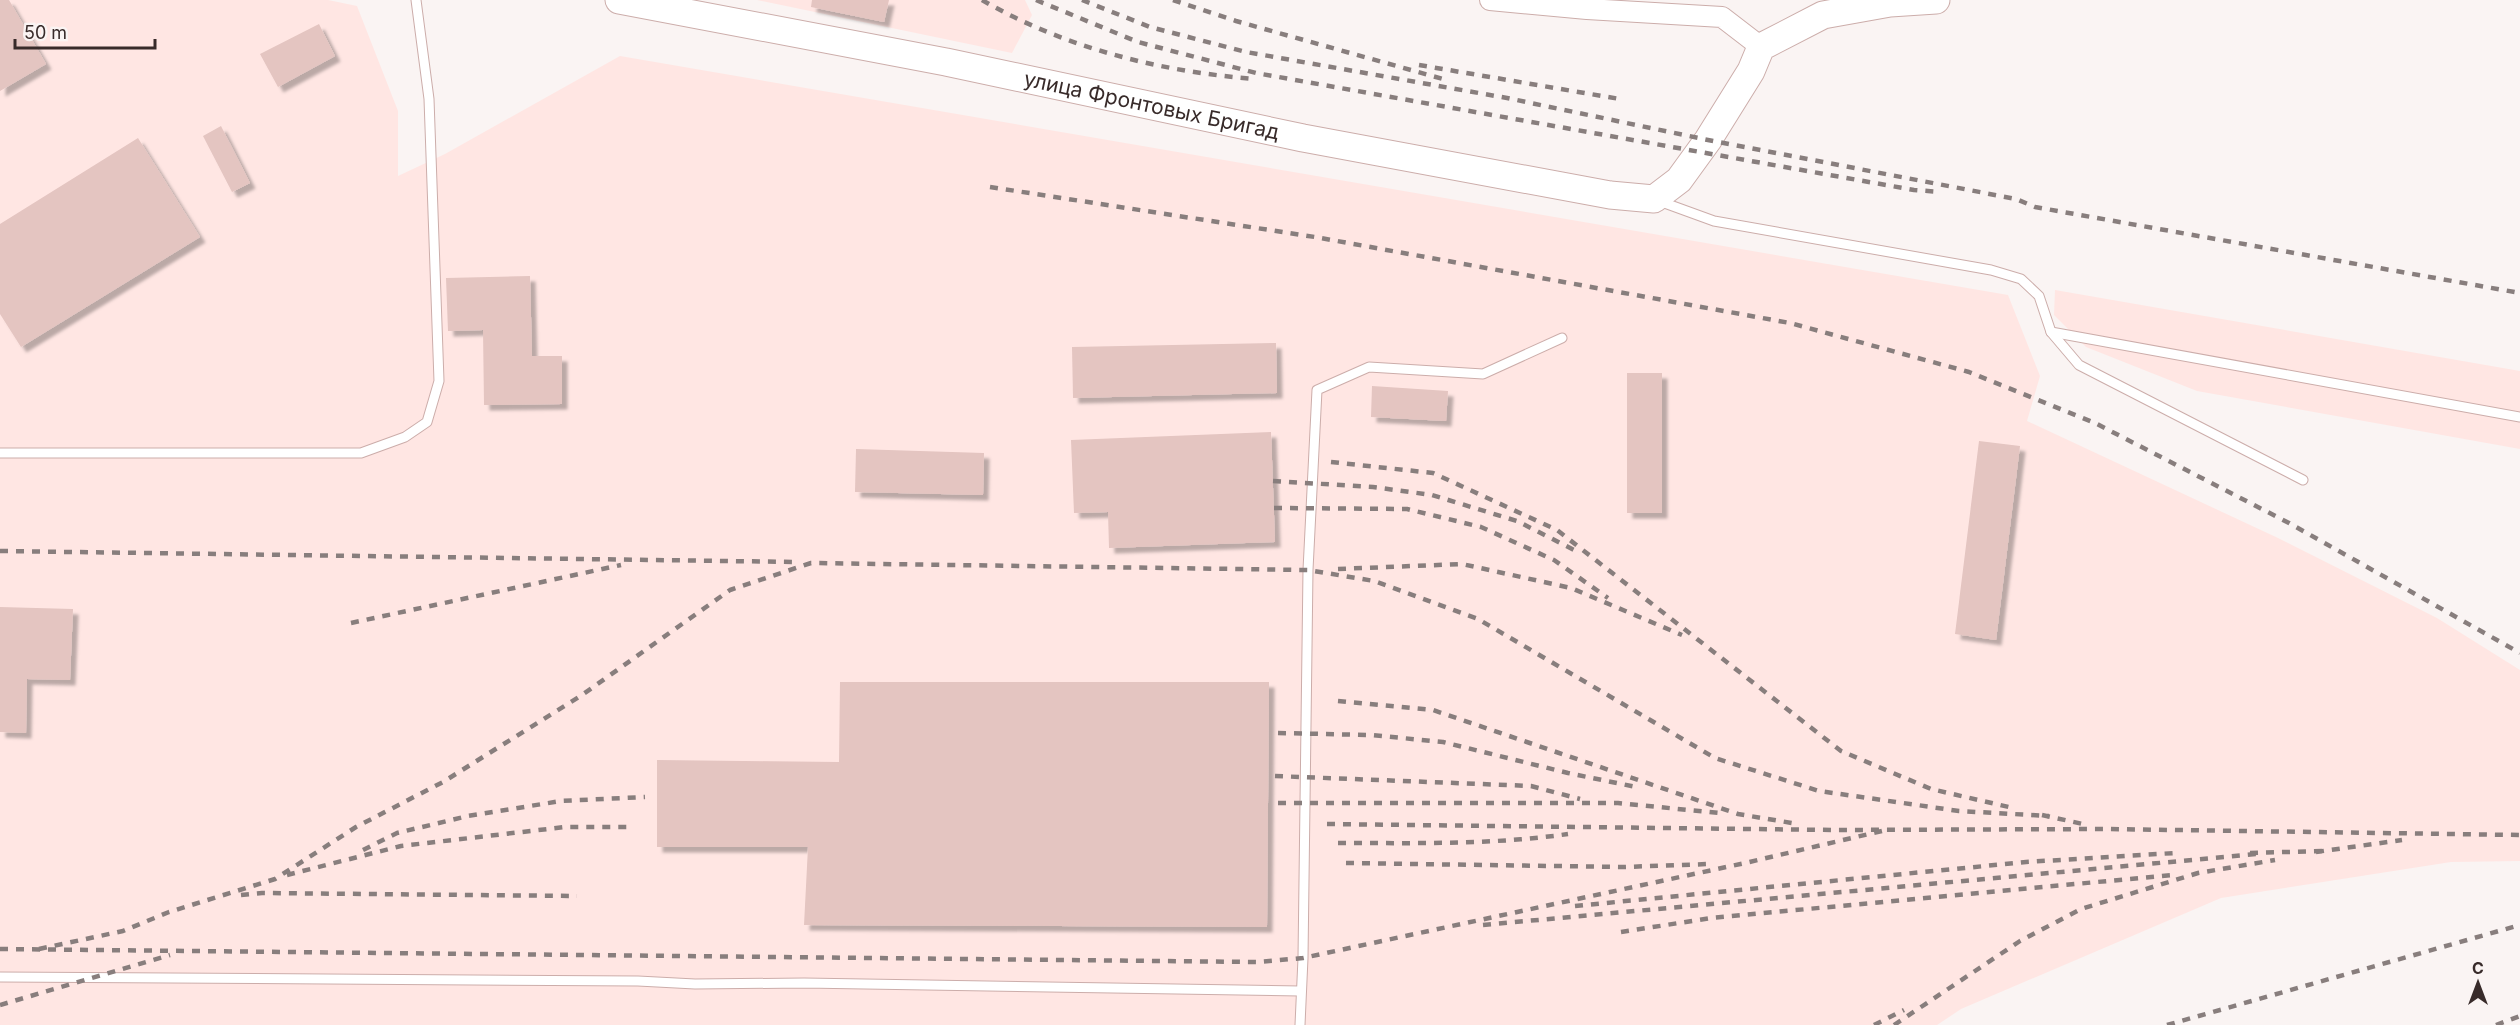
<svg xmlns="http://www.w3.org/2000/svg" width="2520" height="1025" font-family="Inter,sans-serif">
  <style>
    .built { fill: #ffe6e3 }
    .building { fill: #e4c5c1; filter: url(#shadow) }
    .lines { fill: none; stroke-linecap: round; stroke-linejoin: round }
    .lane-casing { stroke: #ccadaa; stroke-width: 11 }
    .street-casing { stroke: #ccadaa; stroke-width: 22 }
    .secondary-casing { stroke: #ccadaa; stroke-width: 29 }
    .lane { stroke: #fff; stroke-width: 9 }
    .street { stroke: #fff; stroke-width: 20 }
    .secondary { stroke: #fff; stroke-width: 27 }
    .rail { stroke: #887e7d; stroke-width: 4.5; stroke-dasharray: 8 8; stroke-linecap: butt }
    .labels { text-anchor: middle; stroke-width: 4.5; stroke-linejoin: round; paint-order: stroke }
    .street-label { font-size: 21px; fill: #382b2a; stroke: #faf4f3 }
  </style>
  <defs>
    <filter id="shadow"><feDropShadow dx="5.5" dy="5.5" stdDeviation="1.5" flood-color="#0004"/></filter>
  </defs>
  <rect width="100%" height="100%" fill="#faf4f3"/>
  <g class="built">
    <polygon points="0,0 328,0 357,6 398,111 398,176 445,154 620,56 2008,295 2040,376 2027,421 2278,538 2437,618 2520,670 2520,861 2451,862 2221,898 1961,1009 1937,1025 0,1025"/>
    <polygon points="757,0 1025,0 1032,15 1012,53"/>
    <polygon points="2055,290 2520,371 2520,449 2197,391 2086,347 2054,315"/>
  </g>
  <g class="building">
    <polygon points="0,0 9,0 46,64 0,91"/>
    <polygon points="812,0 889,0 884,22 811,7"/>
    <polygon points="319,24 335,56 278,87 260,54"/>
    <polygon points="221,126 250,183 232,192 203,136"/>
    <polygon points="138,138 200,237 21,347 0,314 0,224"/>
    <polygon points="530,276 532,356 562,356 562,404 484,405 483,330 448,331 446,278"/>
    <polygon points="1276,343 1277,393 1073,398 1072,347"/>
    <rect x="1627" y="373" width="35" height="140"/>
    <polygon points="1372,386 1448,391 1446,421 1371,417"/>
    <polygon points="1271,432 1275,542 1109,548 1108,512 1074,513 1071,440"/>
    <polygon points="1979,441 2020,446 1996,640 1955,634"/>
    <polygon points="856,449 984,453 983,495 855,492"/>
    <polygon points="0,607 73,609 70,680 27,679 26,733 0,732"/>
    <polygon points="840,682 1269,682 1267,927 804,925 808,847 657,847 657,760 839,762"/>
  </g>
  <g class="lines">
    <g class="lane-casing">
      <g id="lane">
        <polyline points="1659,201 1714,221 1991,270 2021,279 2039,296 2051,332 2079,365 2303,480"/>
        <polyline points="2051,332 2520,417"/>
        <polyline points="0,453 361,453 405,437 427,422 439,381 429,99 416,0"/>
        <polyline points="0,977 638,981 695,984 804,983 1300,991"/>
        <polyline points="1300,1025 1303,958 1308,570 1317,390 1369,367 1483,374 1562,338"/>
      </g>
    </g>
    <g class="street-casing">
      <polyline id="street" points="1490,0 1587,9 1722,17 1761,47"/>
    </g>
    <g class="secondary-casing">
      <g id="secondary">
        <path id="s1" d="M 619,0 L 946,62 L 1303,138 L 1610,195 L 1654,199 L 1679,180 L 1708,140 L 1751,71 L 1761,47 L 1823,15 L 1890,3 L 1936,0"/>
      </g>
    </g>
    <use href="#lane" class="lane"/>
    <use href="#street" class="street"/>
    <use href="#secondary" class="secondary"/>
    <g class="rail">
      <path d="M 982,0 C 1065,48 1161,72 1256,79"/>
      <polyline points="1036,0 1138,42 1256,73 1914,190 1941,192"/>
      <polyline points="1082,0 1150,27 1246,52 1507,98 1708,140 2016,199 2035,207 2520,293"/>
      <polyline points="1173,0 1236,21 1443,79"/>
      <polyline points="1419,65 1620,99"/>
      <polyline points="990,187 1315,237 1790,323 1969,372 2095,423 2289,523 2520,653"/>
      <polyline points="1331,462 1433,473 1557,530 1841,751 1931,789 2013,808"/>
      <polyline points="1273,481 1373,487 1432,495 1517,521 1574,550"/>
      <polyline points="1274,508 1407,509 1481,527 1554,560 1608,598"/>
      <polyline points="0,551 799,562"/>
      <polyline points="1338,569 1462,564 1571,588 1682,635"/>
      <polyline points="351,623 621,565"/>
      <polyline points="1338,701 1433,710 1738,814 1792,823"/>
      <polyline points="1278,733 1371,735 1443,742 1568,773 1636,787"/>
      <polyline points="1275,776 1531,786 1580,799"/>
      <polyline points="1278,803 1618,803 1719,813"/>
      <polyline points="2042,815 2083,824"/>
      <polyline points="1327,824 1834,830 2106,829 2520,835"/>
      <path d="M 1338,843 C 1415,843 1492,845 1568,834"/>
      <polyline points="363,850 397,833 468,816 561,801 645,797"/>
      <polyline points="2316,852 2402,840"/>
      <polyline points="2250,853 2322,851"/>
      <polyline points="1346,863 1624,867 1709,864"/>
      <polyline points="287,875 401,846 565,827 632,827"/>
      <polyline points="241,895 262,893 577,896"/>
      <polyline points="1575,906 2026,862 2175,853"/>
      <polyline points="1483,925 2257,854"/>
      <polyline points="1621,932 1711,918 2172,875"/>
      <polyline points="0,949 1258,962 1303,958 1745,863 1886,830"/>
      <polyline points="39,949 123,931 169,912 275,879 356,827 443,782 582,695 730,590 811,563 1308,570 1374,581 1478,619 1715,758 1819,791 1959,811 2049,816"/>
      <polyline points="0,1005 170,955"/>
      <polyline points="1874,1025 1904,1010"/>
      <polyline points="1894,1025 2020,941 2081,909 2198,873 2275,860"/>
      <polyline points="2167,1025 2520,925"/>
      <polyline points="2496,1025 2520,1016"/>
    </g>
  </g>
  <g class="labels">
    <g class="street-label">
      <text dy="7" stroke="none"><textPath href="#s1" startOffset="543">улица Фронтовых Бригад</textPath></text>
    </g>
  </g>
  <g transform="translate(2478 983)" stroke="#faf4f3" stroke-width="4.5" paint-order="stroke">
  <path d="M0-4.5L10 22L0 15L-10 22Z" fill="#382b2a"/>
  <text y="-9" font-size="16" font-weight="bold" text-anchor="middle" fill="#382b2a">С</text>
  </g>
  <path d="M15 39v9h140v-9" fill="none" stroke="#382b2a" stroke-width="3"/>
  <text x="24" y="39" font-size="18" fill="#382b2a" stroke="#faf4f3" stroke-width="4.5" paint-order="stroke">50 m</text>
</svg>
